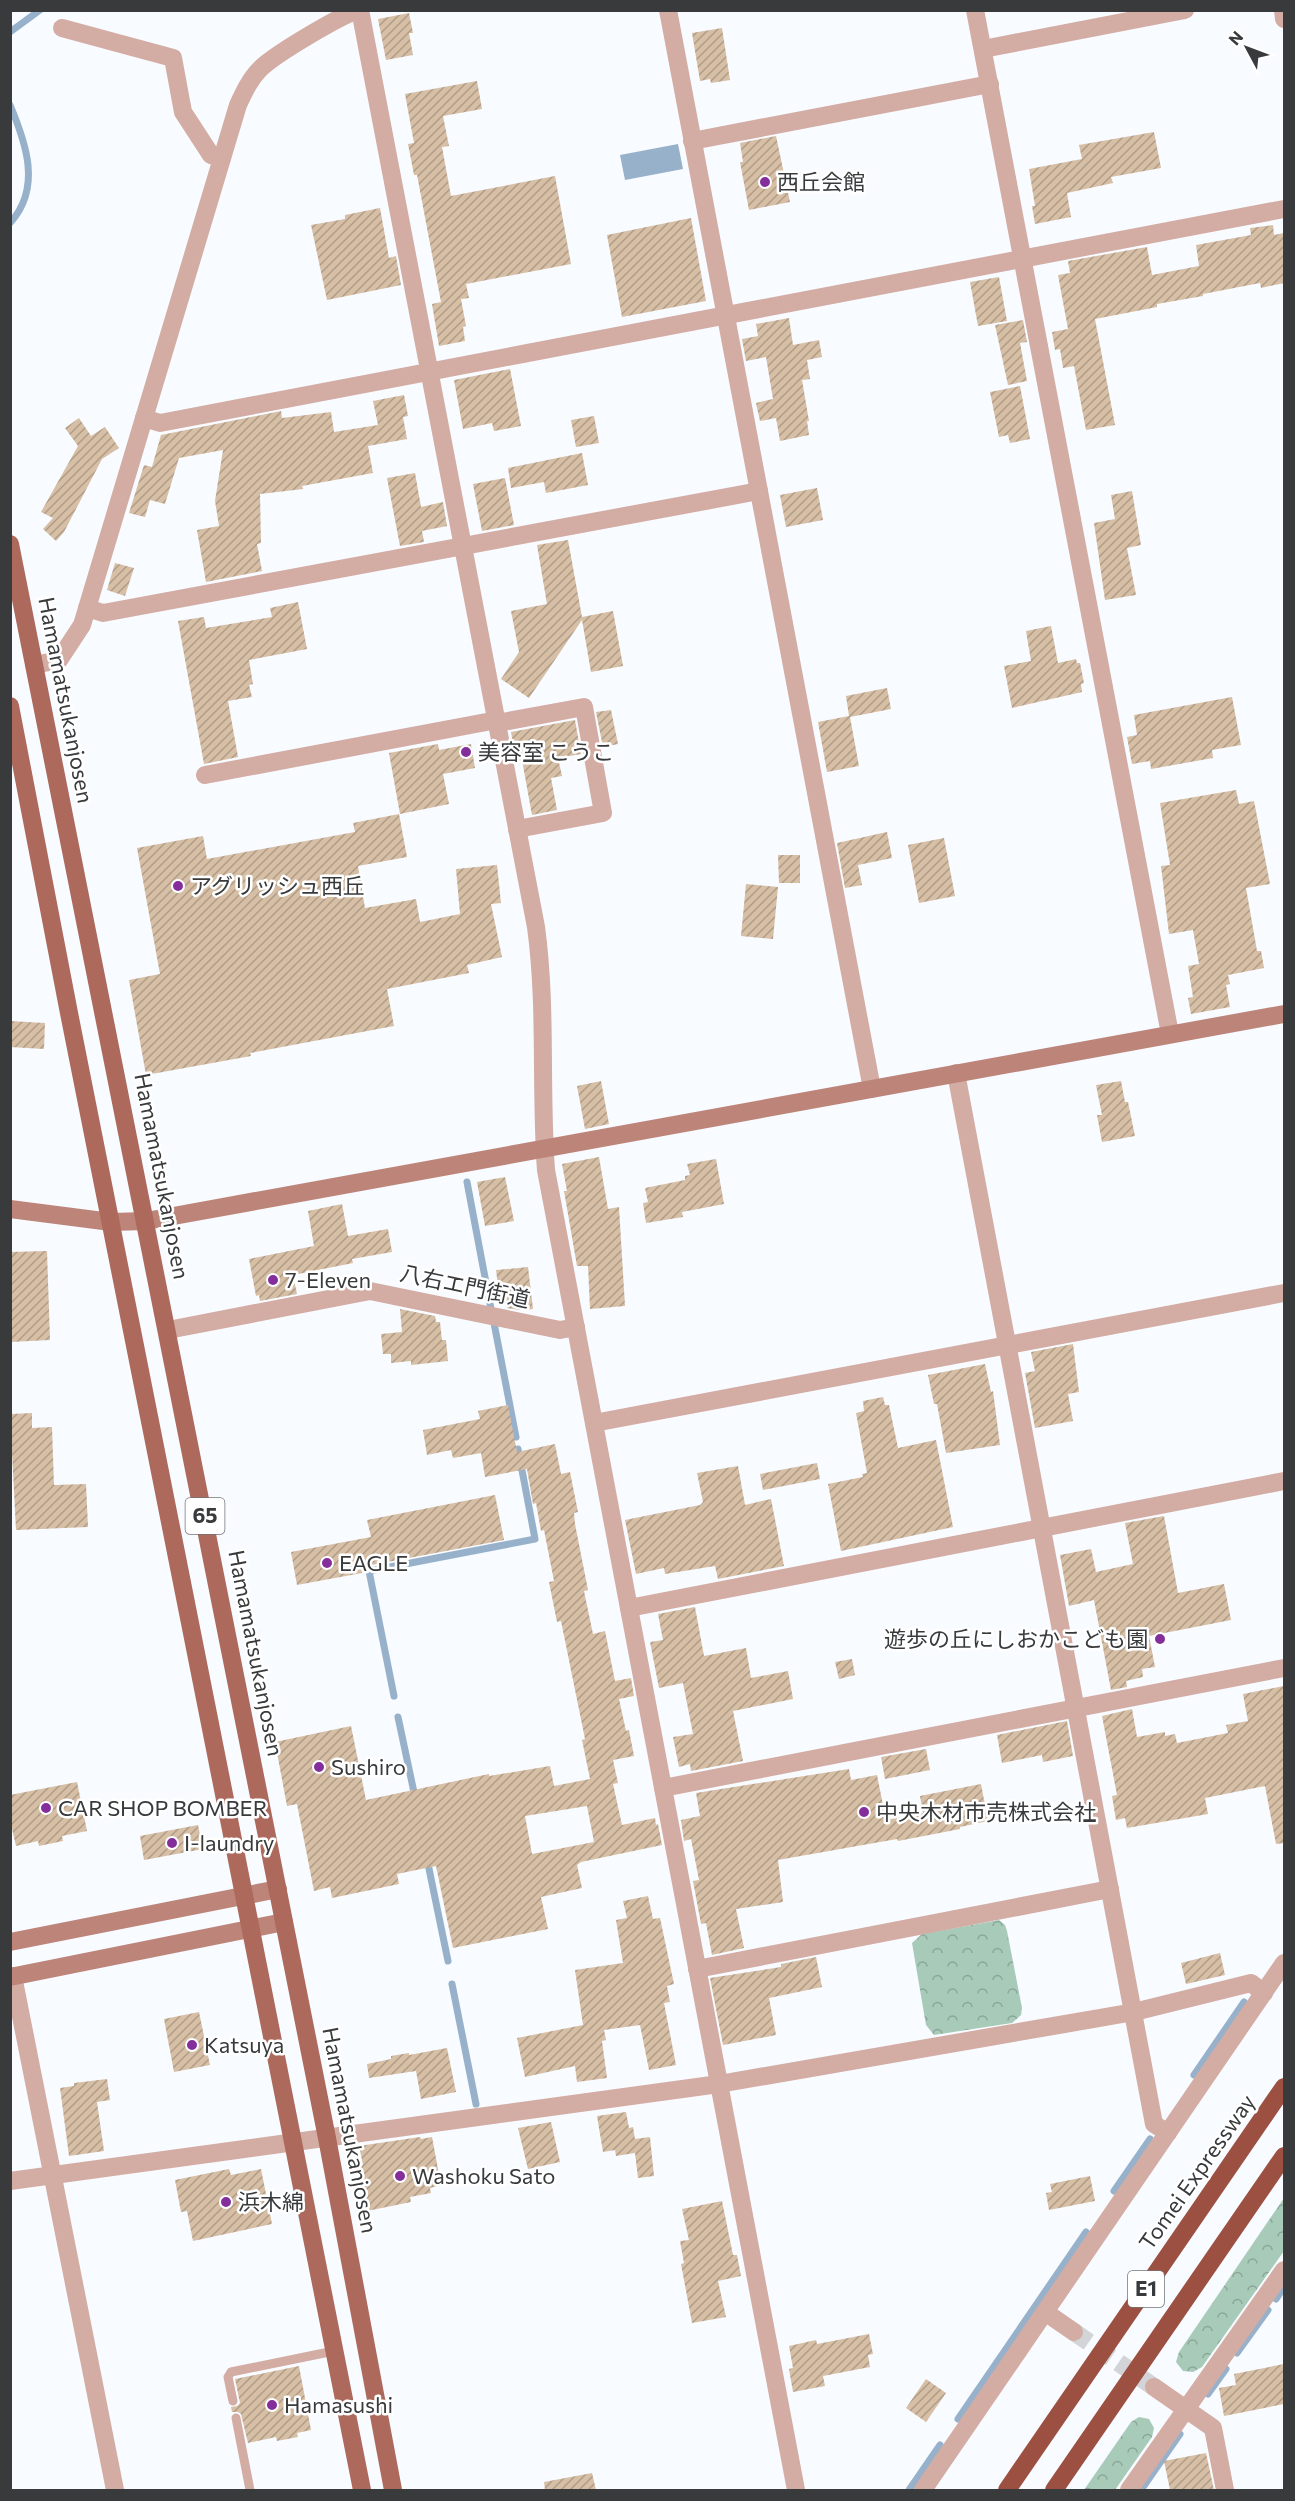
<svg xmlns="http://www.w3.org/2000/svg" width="1295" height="2501" font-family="Commissioner,'Noto Sans JP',sans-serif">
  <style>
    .forest { fill: url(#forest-crowns) }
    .water { fill: #98b1ca }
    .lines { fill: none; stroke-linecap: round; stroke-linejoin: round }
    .stream { stroke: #98b1ca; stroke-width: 7 }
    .building { fill: url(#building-hatch); fill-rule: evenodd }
    .street-tunnel { stroke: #d2d4d8; stroke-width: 18; stroke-dasharray: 18 9; stroke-linecap: butt }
    .lane { stroke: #d3aca4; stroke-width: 9 }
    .street { stroke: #d3aca4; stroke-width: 18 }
    .secondary { stroke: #bd857a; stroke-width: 18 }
    .primary { stroke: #ac695c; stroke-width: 18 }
    .highway { stroke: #9c5042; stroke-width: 18 }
    .poi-dot { fill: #842e9b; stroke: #fff; stroke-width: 2 }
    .labels { text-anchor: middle; stroke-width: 5; stroke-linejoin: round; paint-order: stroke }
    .shield { fill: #fff; stroke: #747576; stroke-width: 1.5 }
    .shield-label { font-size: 21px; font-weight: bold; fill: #383a3c }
    .poi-label { font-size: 22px; fill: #383a3c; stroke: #fff; text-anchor: start }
    .street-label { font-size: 22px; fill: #383a3c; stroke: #fff }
  </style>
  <defs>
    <pattern id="forest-crowns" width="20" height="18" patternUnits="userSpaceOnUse" patternTransform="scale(1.5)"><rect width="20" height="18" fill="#a8cbb9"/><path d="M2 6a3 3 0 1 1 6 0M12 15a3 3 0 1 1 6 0" fill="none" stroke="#8aa698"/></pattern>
    <pattern id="building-hatch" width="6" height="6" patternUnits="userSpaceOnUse" patternTransform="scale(1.5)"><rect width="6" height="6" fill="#d7bfa5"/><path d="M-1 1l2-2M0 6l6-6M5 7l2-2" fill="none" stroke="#af9c88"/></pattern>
  </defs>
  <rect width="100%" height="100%" fill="#f8fbff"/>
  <g class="forest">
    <polygon points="999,1920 1005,1925 1007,1931 1022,2008 1021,2015 1012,2023 934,2035 926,2025 912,1943 922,1934"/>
    <polygon points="1284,2198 1284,2251 1202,2367 1193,2372 1183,2371 1176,2362 1179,2352"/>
    <polygon points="1139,2417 1149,2419 1154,2428 1152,2437 1115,2490 1084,2490 1131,2422"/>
  </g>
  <polygon class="water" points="678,144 683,169 625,180 620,155"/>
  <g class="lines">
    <g class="stream">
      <polyline points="10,32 40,10"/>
      <path d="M 10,105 C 26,143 42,188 10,223"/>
      <polyline points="467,1182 491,1309"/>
      <polyline points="494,1323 516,1437"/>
      <polyline points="394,1696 369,1571 535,1539 518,1449"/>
      <polyline points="398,1717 415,1797"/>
      <polyline points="427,1859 448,1961"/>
      <polyline points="452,1984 476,2104"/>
      <polyline points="1194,2075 1244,2002"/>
      <polyline points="1114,2191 1150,2139"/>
      <polyline points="1276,2299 1284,2287"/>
      <polyline points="1237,2353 1268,2310"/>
      <polyline points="1208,2394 1226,2369"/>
      <polyline points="958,2419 1086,2232"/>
      <polyline points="909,2490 940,2445"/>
      <polyline points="1141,2490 1180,2434"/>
    </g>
  </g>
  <g class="building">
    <polygon points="409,13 413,33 409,33 413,55 386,60 378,19"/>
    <polygon points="722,28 730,80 711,83 710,79 700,81 692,33"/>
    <polygon points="477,81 482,109 443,116 449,146 442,147 451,196 555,176 571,264 466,284 469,298 461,299 466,326 463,327 465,341 439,346 432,304 441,302 417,175 414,175 408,144 414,143 405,94"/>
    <polygon points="1154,132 1161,168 1111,177 1113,183 1067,193 1071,217 1035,224 1032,206 1035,206 1029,169 1082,159 1079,145"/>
    <polygon points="776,136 790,202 749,210 740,162 743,162 740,143"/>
    <polygon points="380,208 389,258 396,256 401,285 327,300 311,225 345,219 345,215"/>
    <polygon points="691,218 706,301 622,317 607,235"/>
    <polygon points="1273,225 1274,235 1284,233 1284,283 1261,288 1260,283 1203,294 1203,296 1157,304 1157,307 1095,319 1115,425 1086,430 1074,366 1063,368 1060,349 1055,350 1052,332 1068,329 1058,275 1070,273 1068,261 1147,247 1152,275 1199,266 1196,245 1251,235 1250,228"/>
    <polygon points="999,277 1007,321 978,326 970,282"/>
    <polygon points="789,318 793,345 819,340 822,357 807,360 810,379 802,380 809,421 807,421 809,435 780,441 776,418 760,421 756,403 773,399 766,357 746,361 742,339 758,336 756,324"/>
    <polygon points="1023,320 1027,342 1020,343 1027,381 1008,385 995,325"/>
    <polygon points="510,369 521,426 494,431 492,423 463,429 454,380"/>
    <polygon points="1020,386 1030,439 1010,443 1008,435 999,437 990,392"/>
    <polygon points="404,395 408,416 403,417 407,439 368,446 373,473 302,486 303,489 260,494 261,543 257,544 262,571 206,582 197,530 219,526 215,501 223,450 179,458 165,504 150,500 145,517 129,513 144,465 152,467 161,435 281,411 282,418 331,412 334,432 378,425 373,401"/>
    <polygon points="594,416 599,443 576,447 571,420"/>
    <polygon points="79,418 91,436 105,427 119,448 102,459 64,532 56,541 43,529 53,518 41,512 78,446 65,428"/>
    <polygon points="582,453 588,485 546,493 544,482 511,488 508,468"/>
    <polygon points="415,473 421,507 443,502 447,526 422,531 424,542 400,546 387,478"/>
    <polygon points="505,478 514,525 482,531 473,484"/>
    <polygon points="817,488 823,520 786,527 780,495"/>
    <polygon points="1132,491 1141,545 1127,548 1136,595 1105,600 1094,523 1115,519 1111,495"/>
    <polygon points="568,540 582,617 613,611 623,666 591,672 582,620 529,698 501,679 519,652 511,611 547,604 537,545"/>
    <polygon points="115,563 134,568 125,596 107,590"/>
    <polygon points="298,602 307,649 249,660 253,684 249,685 252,697 228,701 238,757 204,764 178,621 204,617 206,628 272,617 270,608"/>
    <polygon points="1051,626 1058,663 1076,659 1077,663 1080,663 1084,683 1081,684 1082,692 1012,708 1004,666 1031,661 1026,631"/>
    <polygon points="887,688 891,709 850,717 859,766 827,772 818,722 849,716 846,696"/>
    <polygon points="1232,697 1241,745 1212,750 1213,758 1151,769 1150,761 1132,764 1127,737 1137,735 1134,715"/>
    <polygon points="611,710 618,744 603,747 596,712"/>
    <polygon points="575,720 581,754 558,758 562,776 551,778 557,810 532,815 522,760 516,761 511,732"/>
    <polygon points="438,744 439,750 471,744 475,768 443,774 449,804 400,814 389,753"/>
    <polygon points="1236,790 1239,804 1254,801 1270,884 1246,888 1257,951 1261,951 1264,968 1228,975 1230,984 1226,985 1230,1007 1191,1014 1188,998 1193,997 1188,966 1199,964 1193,930 1169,934 1161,866 1170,865 1160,803"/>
    <polygon points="399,814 407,857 358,866 365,908 416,899 420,922 460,914 456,869 497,865 501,903 491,904 502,957 467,965 469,973 387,989 394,1026 250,1053 251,1056 146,1075 129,980 160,974 137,848 203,836 207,859 355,832 353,823"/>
    <polygon points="887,832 892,858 858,865 862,885 845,888 837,843"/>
    <polygon points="944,838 955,896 919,903 908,845"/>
    <polygon points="778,855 800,855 800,883 779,883"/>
    <polygon points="746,884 778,887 773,939 741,936"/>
    <polygon points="10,1021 45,1023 44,1049 10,1047"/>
    <polygon points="601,1081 609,1124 585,1129 577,1086"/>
    <polygon points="1121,1081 1125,1102 1128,1102 1135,1136 1102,1142 1097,1115 1102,1115 1096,1085"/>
    <polygon points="599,1157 608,1209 619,1207 625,1306 590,1309 588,1266 577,1266 564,1191 567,1191 562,1164"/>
    <polygon points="716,1159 724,1204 682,1212 683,1217 646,1223 643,1203 648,1202 645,1188 685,1180 685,1176 690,1175 687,1164"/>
    <polygon points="505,1177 514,1221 485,1226 477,1182"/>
    <polygon points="342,1204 348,1236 388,1229 392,1252 352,1259 353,1263 293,1275 297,1294 260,1301 259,1295 256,1296 249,1259 314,1246 308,1211"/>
    <polygon points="47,1251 50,1340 10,1342 10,1252"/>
    <polygon points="528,1267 533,1309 521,1310 507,1308 506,1301 500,1302 496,1270"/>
    <polygon points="400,1309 435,1316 436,1322 440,1322 442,1340 446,1340 448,1361 411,1365 411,1361 391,1363 391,1354 383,1354 381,1334 402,1332"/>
    <polygon points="1073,1344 1079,1392 1068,1394 1073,1421 1035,1428 1025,1373 1035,1371 1031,1352"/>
    <polygon points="985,1364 991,1392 993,1391 1000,1445 946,1453 937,1404 934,1404 928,1375"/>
    <polygon points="883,1397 885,1405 889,1405 898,1448 936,1440 953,1527 841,1551 828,1484 863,1477 862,1474 867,1473 856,1413 864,1411 863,1401"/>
    <path d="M 508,1405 L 517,1452 L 555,1444 L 561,1474 L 570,1472 L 578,1512 L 574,1513 L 575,1524 L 588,1590 L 584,1591 L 593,1634 L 605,1631 L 615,1681 L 631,1678 L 634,1696 L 619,1699 L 626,1731 L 629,1730 L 634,1756 L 613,1760 L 618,1783 L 613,1784 L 622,1825 L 655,1818 L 656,1825 L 658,1824 L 662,1845 L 581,1862 L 577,1865 L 582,1888 L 541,1897 L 548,1929 L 453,1948 L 436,1866 L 397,1874 L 399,1884 L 332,1898 L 330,1887 L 314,1891 L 297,1804 L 287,1806 L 275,1742 L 351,1726 L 366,1800 L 489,1774 L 489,1776 L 550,1766 L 554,1786 L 590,1779 L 582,1740 L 585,1739 L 561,1621 L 557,1622 L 549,1582 L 554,1581 L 544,1530 L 541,1531 L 536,1503 L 533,1504 L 527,1469 L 485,1477 L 481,1453 L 453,1458 L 451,1450 L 427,1455 L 423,1430 L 480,1419 L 478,1411 ZM 587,1806 L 594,1842 L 532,1854 L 525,1816 Z"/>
    <polygon points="32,1413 32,1428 52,1427 54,1485 86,1484 88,1527 16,1530 10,1414"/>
    <polygon points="817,1463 820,1479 763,1490 760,1474"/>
    <polygon points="738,1466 745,1505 771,1499 784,1566 718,1579 715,1566 665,1574 664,1568 636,1574 625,1520 700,1505 703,1502 697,1473"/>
    <polygon points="495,1495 504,1540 361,1567 362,1573 297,1585 291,1552 371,1537 367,1520"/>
    <polygon points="1164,1516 1178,1593 1224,1584 1231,1620 1149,1636 1155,1667 1142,1669 1143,1677 1126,1681 1127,1687 1111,1690 1094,1600 1069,1606 1060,1555 1091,1549 1096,1572 1133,1564 1125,1523"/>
    <polygon points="695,1607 704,1656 746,1648 751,1678 788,1671 793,1699 733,1711 743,1761 691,1771 690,1764 679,1767 673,1737 693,1734 683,1683 659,1688 650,1642 663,1640 658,1614"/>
    <polygon points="852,1659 855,1675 839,1679 835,1662"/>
    <polygon points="1284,1686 1284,1843 1276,1844 1265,1786 1205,1798 1208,1814 1127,1828 1125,1818 1116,1820 1112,1796 1117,1795 1102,1716 1132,1709 1137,1737 1165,1732 1165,1736 1175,1734 1177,1743 1228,1733 1226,1725 1248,1721 1243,1694"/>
    <polygon points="1067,1721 1073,1756 1043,1762 1042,1755 1002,1763 997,1735"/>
    <polygon points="926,1749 930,1770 885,1779 881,1757"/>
    <polygon points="849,1769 851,1780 877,1775 886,1820 923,1813 920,1796 981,1784 988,1821 960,1827 960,1829 898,1841 897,1839 778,1860 783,1902 736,1909 744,1948 712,1955 706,1923 701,1924 693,1881 699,1880 691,1839 684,1841 681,1820 700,1816 696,1793"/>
    <polygon points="77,1782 87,1831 62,1836 63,1841 39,1846 38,1841 16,1846 10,1820 10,1795"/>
    <polygon points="198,1825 203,1849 144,1860 140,1836"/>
    <polygon points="648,1896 653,1919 660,1918 674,1984 667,1986 670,2002 664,2003 676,2065 649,2070 640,2025 604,2030 606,2040 602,2041 607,2078 577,2082 575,2066 525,2077 517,2038 583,2025 575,1970 623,1963 616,1920 627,1918 623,1901"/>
    <polygon points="1220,1953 1225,1975 1186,1984 1181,1963"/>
    <polygon points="816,1957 822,1987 769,1998 776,2035 723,2045 710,1978 781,1967 781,1964"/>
    <polygon points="199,2012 210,2065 174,2072 164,2019"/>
    <polygon points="447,2048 456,2092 421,2099 416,2071 369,2078 367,2064 391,2059 391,2056 409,2053 409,2055"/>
    <polygon points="107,2079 110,2100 97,2102 104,2151 69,2156 60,2088 74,2086 74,2083"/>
    <polygon points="626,2112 629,2128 633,2127 635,2139 650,2137 654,2176 638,2178 635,2153 616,2156 615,2150 603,2152 597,2116"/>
    <polygon points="551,2122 560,2162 528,2169 518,2128"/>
    <polygon points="420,2137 421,2139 432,2137 441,2185 430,2188 431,2193 410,2197 411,2202 367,2211 358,2166 363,2165 359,2146"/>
    <polygon points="229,2169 231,2175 261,2169 272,2224 193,2241 187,2211 181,2212 175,2180"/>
    <polygon points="1090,2176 1095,2201 1049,2210 1046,2193 1052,2192 1050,2184"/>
    <polygon points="722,2201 733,2255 737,2255 741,2276 718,2281 726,2317 692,2323 681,2264 684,2263 680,2241 689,2240 682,2209"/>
    <polygon points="869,2334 873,2354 868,2355 870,2367 823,2376 825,2386 793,2392 789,2369 793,2368 789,2346 816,2340 817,2344"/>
    <polygon points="1284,2364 1284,2404 1224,2416 1219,2388 1236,2385 1234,2374"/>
    <polygon points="299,2366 311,2430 297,2433 298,2437 277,2441 276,2437 248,2443 241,2414 238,2412 232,2412 231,2407 237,2406 240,2403 235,2379"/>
    <polygon points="926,2379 946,2393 926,2422 906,2408"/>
    <polygon points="1206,2453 1214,2490 1170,2490 1164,2461"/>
    <polygon points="592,2473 596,2490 545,2490 544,2482"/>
  </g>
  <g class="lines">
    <polyline class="street-tunnel" points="1074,2332 1154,2387"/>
    <g class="lane">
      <polyline points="233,2401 228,2377 231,2372 334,2351"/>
      <polyline points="236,2418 250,2490"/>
    </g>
    <g class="street">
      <path d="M 360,10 L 536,927 C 547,1008 540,1089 546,1170 L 796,2490"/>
      <polyline points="668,10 872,1089"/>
      <polyline points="975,10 1170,1034"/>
      <polyline points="1283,10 1284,19"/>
      <polyline points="62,28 173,58 183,112 211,155 222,158"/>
      <polyline points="983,49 1185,10"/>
      <polyline points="692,141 990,84"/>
      <polyline points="144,418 160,423 1284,209"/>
      <polyline points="87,608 103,613 759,491"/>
      <path d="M 34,665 L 59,660 L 82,625 L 238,105 C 244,92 250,79 260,69 C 275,54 338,17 358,10"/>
      <polyline points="497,723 584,707 603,813 517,829"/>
      <polyline points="205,775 497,720"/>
      <polyline points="956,1073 1154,2124 1168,2133"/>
      <polyline points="168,1330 370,1291 560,1330 576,1327"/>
      <polyline points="594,1423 1284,1293"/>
      <polyline points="629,1608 1284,1481"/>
      <polyline points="663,1788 1284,1668"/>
      <polyline points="697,1969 1110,1889"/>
      <polyline points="13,1976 115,2490"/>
      <polyline points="10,2181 719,2084 1134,2012 1251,1983 1264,1993"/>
      <polyline points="1045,2312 1074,2332"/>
      <polyline points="1154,2387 1213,2428 1225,2490"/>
      <polyline points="923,2490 1284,1963"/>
      <polyline points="1129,2490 1284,2270"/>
    </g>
    <g class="secondary">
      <polyline points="10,1209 111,1222 146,1221 1284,1014"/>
      <polyline points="10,1942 278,1889"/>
      <polyline points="10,1977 284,1922"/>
    </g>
    <g class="primary">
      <polyline points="10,544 327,2138 393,2490"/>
      <polyline points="10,706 69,1013 362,2490"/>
    </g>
    <g class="highway">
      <polyline points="1007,2490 1284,2087"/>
      <polyline points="1054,2490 1284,2156"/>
    </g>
  </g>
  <g class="poi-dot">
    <circle cx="765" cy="182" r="6"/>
    <circle cx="466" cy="752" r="6"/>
    <circle cx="178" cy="886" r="6"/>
    <circle cx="273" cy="1280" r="6"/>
    <circle cx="327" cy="1563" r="6"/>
    <circle cx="1160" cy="1639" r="6"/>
    <circle cx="319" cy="1767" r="6"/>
    <circle cx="46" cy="1808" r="6"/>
    <circle cx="864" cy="1812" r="6"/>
    <circle cx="172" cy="1843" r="6"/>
    <circle cx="192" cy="2045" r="6"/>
    <circle cx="400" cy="2176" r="6"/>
    <circle cx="226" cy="2202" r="6"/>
    <circle cx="272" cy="2405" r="6"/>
  </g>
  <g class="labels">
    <g class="shield">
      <rect x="185.5" y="1498" width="39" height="36" rx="4.5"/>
      <rect x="1128" y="2271" width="36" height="36" rx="4.5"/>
    </g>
    <g class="shield-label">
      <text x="205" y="1523">65</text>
      <text x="1146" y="2296">E1</text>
    </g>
    <g class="poi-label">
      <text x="777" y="190">西丘会館</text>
      <text x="478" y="760">美容室 こうこ</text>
      <text x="190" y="894">アグリッシュ西丘</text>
      <text x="285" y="1288">7-Eleven</text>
      <text x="339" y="1571">EAGLE</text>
      <text x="1148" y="1647" text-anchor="end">遊歩の丘にしおかこども園</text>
      <text x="331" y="1775">Sushiro</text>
      <text x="58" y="1816">CAR SHOP BOMBER</text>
      <text x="876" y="1820">中央木材市売株式会社</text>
      <text x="184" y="1851">I-laundry</text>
      <text x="204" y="2053">Katsuya</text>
      <text x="412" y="2184">Washoku Sato</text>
      <text x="238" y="2210">浜木綿</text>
      <text x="284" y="2413">Hamasushi</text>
    </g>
    <g class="street-label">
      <text transform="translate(66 700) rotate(79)" y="8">Hamamatsukanjosen</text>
      <text transform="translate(162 1176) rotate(79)" y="8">Hamamatsukanjosen</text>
      <text transform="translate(465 1286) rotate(12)" y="8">八右エ門街道</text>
      <text transform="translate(256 1653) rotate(79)" y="8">Hamamatsukanjosen</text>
      <text transform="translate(350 2130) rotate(79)" y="8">Hamamatsukanjosen</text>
      <text transform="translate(1197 2172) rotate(-55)" y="8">Tomei Expressway</text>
    </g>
  </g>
  <rect width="1295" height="2501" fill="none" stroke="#383a3c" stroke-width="24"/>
  <g transform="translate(1247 48) rotate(311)" stroke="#ffffff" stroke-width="4.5" paint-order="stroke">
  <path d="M0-4.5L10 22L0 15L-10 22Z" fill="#383a3c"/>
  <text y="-9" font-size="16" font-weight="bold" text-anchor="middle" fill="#383a3c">N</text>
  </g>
</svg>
